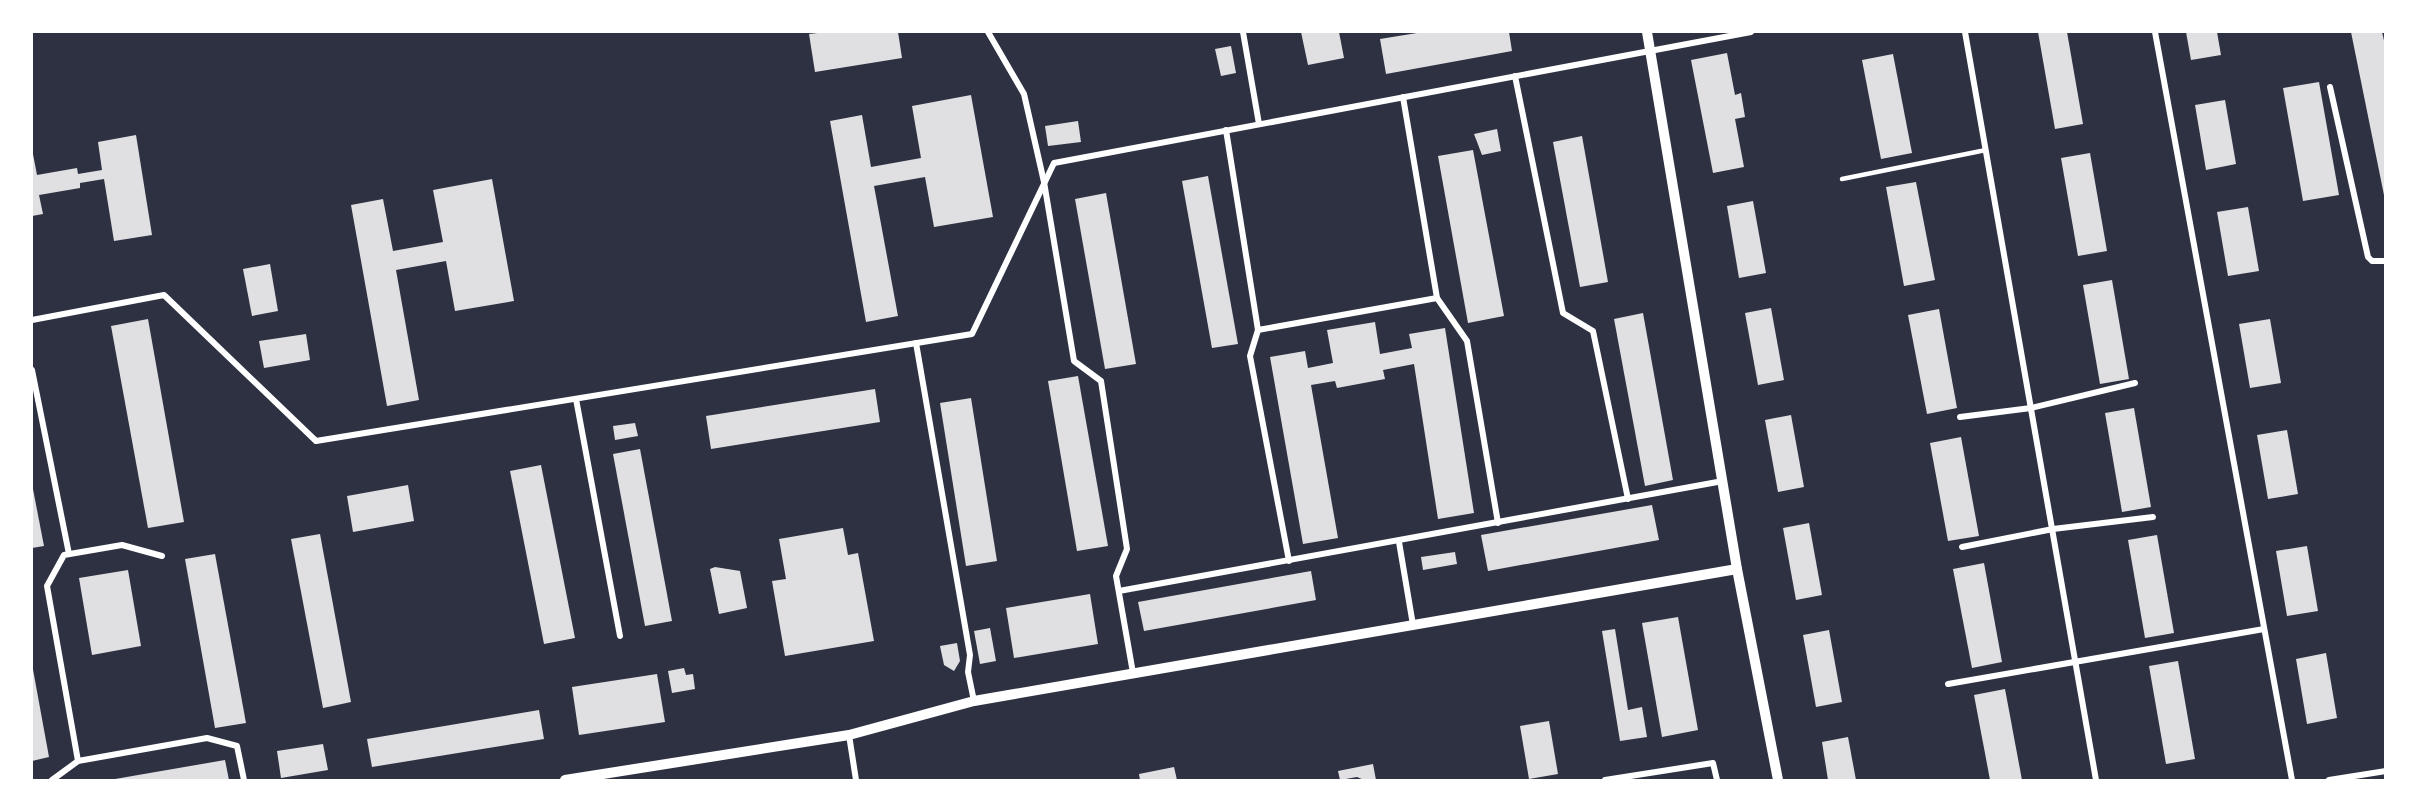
<svg xmlns="http://www.w3.org/2000/svg" width="2417" height="812" font-family="Bitter,serif">
  <style>
    .building { fill: #e0e0e3 }
    .lines { fill: none; stroke-linecap: round; stroke-linejoin: round }
    .service { stroke: #fff; stroke-width: 4.5 }
    .minor { stroke: #fff; stroke-width: 6 }
    .tertiary { stroke: #fff; stroke-width: 10 }
  </style>
  <rect width="100%" height="100%" fill="#2d3142"/>
  <g class="building">
    <polygon points="826,32 898,32 902,58 815,72 809,34"/>
    <polygon points="1301,32 1339,32 1344,58 1308,65"/>
    <polygon points="1423,32 1509,32 1512,51 1386,74 1380,39"/>
    <polygon points="2038,32 2067,32 2083,124 2055,129"/>
    <polygon points="2186,32 2217,32 2221,55 2191,60"/>
    <polygon points="2351,32 2382,32 2386,49 2386,205"/>
    <polygon points="1231,46 1236,73 1221,76 1215,49"/>
    <polygon points="1727,53 1735,95 1741,93 1745,117 1735,119 1744,167 1713,173 1691,60"/>
    <polygon points="1893,54 1912,153 1881,159 1862,60"/>
    <polygon points="2319,82 2339,195 2303,201 2283,88"/>
    <polygon points="971,95 993,217 934,227 925,177 874,186 898,316 866,322 830,121 862,115 871,167 921,158 912,106"/>
    <polygon points="2225,100 2236,164 2206,170 2195,105"/>
    <polygon points="1078,121 1081,142 1048,146 1045,126"/>
    <polygon points="1497,129 1501,151 1482,155 1474,134"/>
    <polygon points="136,135 152,235 114,241 104,179 80,183 80,188 39,195 43,214 32,216 32,149 37,175 77,168 78,174 102,170 98,142"/>
    <polygon points="1582,136 1608,282 1580,287 1553,142"/>
    <polygon points="1473,150 1504,316 1468,323 1438,156"/>
    <polygon points="2090,153 2107,251 2078,256 2061,158"/>
    <polygon points="1208,176 1238,344 1212,348 1182,181"/>
    <polygon points="492,179 514,301 455,311 446,261 396,270 419,400 387,406 351,205 383,199 393,251 443,242 433,190"/>
    <polygon points="1916,182 1935,280 1904,286 1886,187"/>
    <polygon points="1106,193 1136,364 1105,369 1075,199"/>
    <polygon points="1753,201 1766,273 1739,278 1727,206"/>
    <polygon points="2248,207 2259,271 2228,276 2217,212"/>
    <polygon points="270,264 278,311 252,316 243,269"/>
    <polygon points="2112,280 2129,379 2100,384 2083,285"/>
    <polygon points="1771,308 1784,380 1758,385 1745,313"/>
    <polygon points="1939,309 1957,408 1927,414 1908,315"/>
    <polygon points="1643,313 1673,480 1645,486 1614,319"/>
    <polygon points="148,319 184,522 148,528 111,326"/>
    <polygon points="2270,319 2281,383 2250,388 2239,324"/>
    <polygon points="1375,322 1380,354 1412,348 1409,334 1445,328 1474,513 1438,519 1414,364 1383,370 1385,379 1337,388 1335,381 1311,385 1338,538 1303,544 1270,357 1305,351 1308,368 1333,363 1327,330"/>
    <polygon points="306,334 310,360 264,368 259,341"/>
    <polygon points="1078,376 1108,546 1077,551 1048,381"/>
    <polygon points="875,389 880,422 711,449 706,416"/>
    <polygon points="971,398 997,561 966,566 940,403"/>
    <polygon points="2134,408 2151,507 2122,512 2105,413"/>
    <polygon points="1791,415 1804,487 1778,492 1765,420"/>
    <polygon points="635,423 638,436 615,440 613,426"/>
    <polygon points="2287,430 2298,494 2268,499 2257,435"/>
    <polygon points="1961,437 1979,536 1948,541 1930,443"/>
    <polygon points="640,449 672,621 645,626 613,454"/>
    <polygon points="541,465 575,638 544,644 510,471"/>
    <polygon points="32,484 44,546 32,548"/>
    <polygon points="408,485 414,521 353,532 347,496"/>
    <polygon points="1652,505 1659,540 1488,571 1481,535"/>
    <polygon points="1809,523 1822,595 1796,600 1783,528"/>
    <polygon points="843,528 848,555 858,553 874,641 785,656 772,581 786,579 779,539"/>
    <polygon points="320,534 351,702 323,708 291,539"/>
    <polygon points="2157,535 2174,633 2145,638 2128,540"/>
    <polygon points="2307,546 2318,611 2287,616 2276,551"/>
    <polygon points="1455,552 1457,564 1423,570 1421,557"/>
    <polygon points="215,554 246,723 215,728 185,559"/>
    <polygon points="1984,563 2002,662 1972,668 1953,569"/>
    <polygon points="715,567 740,571 747,608 719,614 710,569"/>
    <polygon points="128,570 141,646 92,655 79,578"/>
    <polygon points="1311,571 1316,600 1144,631 1138,602"/>
    <polygon points="1090,594 1098,644 1014,658 1006,608"/>
    <polygon points="1678,617 1698,730 1662,737 1642,623"/>
    <polygon points="990,628 996,661 980,664 974,631"/>
    <polygon points="1615,629 1628,710 1642,707 1647,737 1620,741 1602,631"/>
    <polygon points="1829,630 1842,702 1816,707 1803,635"/>
    <polygon points="957,643 960,661 954,671 944,665 940,646"/>
    <polygon points="2326,653 2337,718 2307,724 2296,659"/>
    <polygon points="2178,661 2195,759 2166,764 2149,666"/>
    <polygon points="32,664 49,757 32,761"/>
    <polygon points="684,668 686,675 693,674 695,689 672,693 668,671"/>
    <polygon points="657,674 665,722 579,735 572,687"/>
    <polygon points="2005,689 2022,780 1990,780 1974,695"/>
    <polygon points="539,710 544,739 372,767 367,739"/>
    <polygon points="1549,721 1558,774 1529,779 1520,726"/>
    <polygon points="1848,737 1856,780 1828,780 1822,742"/>
    <polygon points="323,744 328,770 281,778 277,751"/>
    <polygon points="225,760 229,780 115,780 115,779"/>
    <polygon points="1373,764 1376,780 1364,780 1357,777 1340,780 1338,771"/>
    <polygon points="1174,767 1177,780 1140,780 1139,774"/>
  </g>
  <g class="lines">
    <polyline class="service" points="1842,179 1986,150"/>
    <g class="minor">
      <polyline points="988,32 1024,94 1044,182 1074,361 1101,381 1127,549 1116,576 1133,673"/>
      <polyline points="1243,32 1259,124"/>
      <polyline points="1965,32 2096,780"/>
      <polyline points="2155,32 2292,780"/>
      <polyline points="1515,76 1563,313 1593,331 1628,499"/>
      <polyline points="2330,87 2368,257 2372,261 2386,261"/>
      <polyline points="1403,97 1437,298 1467,341 1498,523"/>
      <polyline points="1226,130 1258,330 1250,356 1289,561"/>
      <polyline points="32,320 164,295 316,441 972,334 1054,163 1751,32"/>
      <polyline points="1258,330 1437,298"/>
      <polyline points="916,343 970,655 968,672 974,701"/>
      <polyline points="32,370 69,554"/>
      <polyline points="576,399 620,636"/>
      <polyline points="1960,417 2031,408 2135,383"/>
      <polyline points="1399,542 1413,625"/>
      <polyline points="1962,547 2053,529 2153,517"/>
      <polyline points="1119,591 1723,481"/>
      <polyline points="1948,684 2264,629"/>
      <polyline points="849,735 856,780"/>
      <polyline points="78,761 47,586 64,555 122,545 162,556"/>
      <polyline points="52,780 78,761 207,738 237,746 244,780"/>
      <polyline points="1605,780 1713,763 1717,780"/>
      <polyline points="2329,780 2386,771"/>
    </g>
    <g class="tertiary">
      <polyline points="1647,32 1737,569 1778,780"/>
      <polyline points="565,780 849,735 974,701 1737,569"/>
    </g>
  </g>
  <rect width="2417" height="812" fill="none" stroke="#ffffff" stroke-width="66"/>
</svg>
